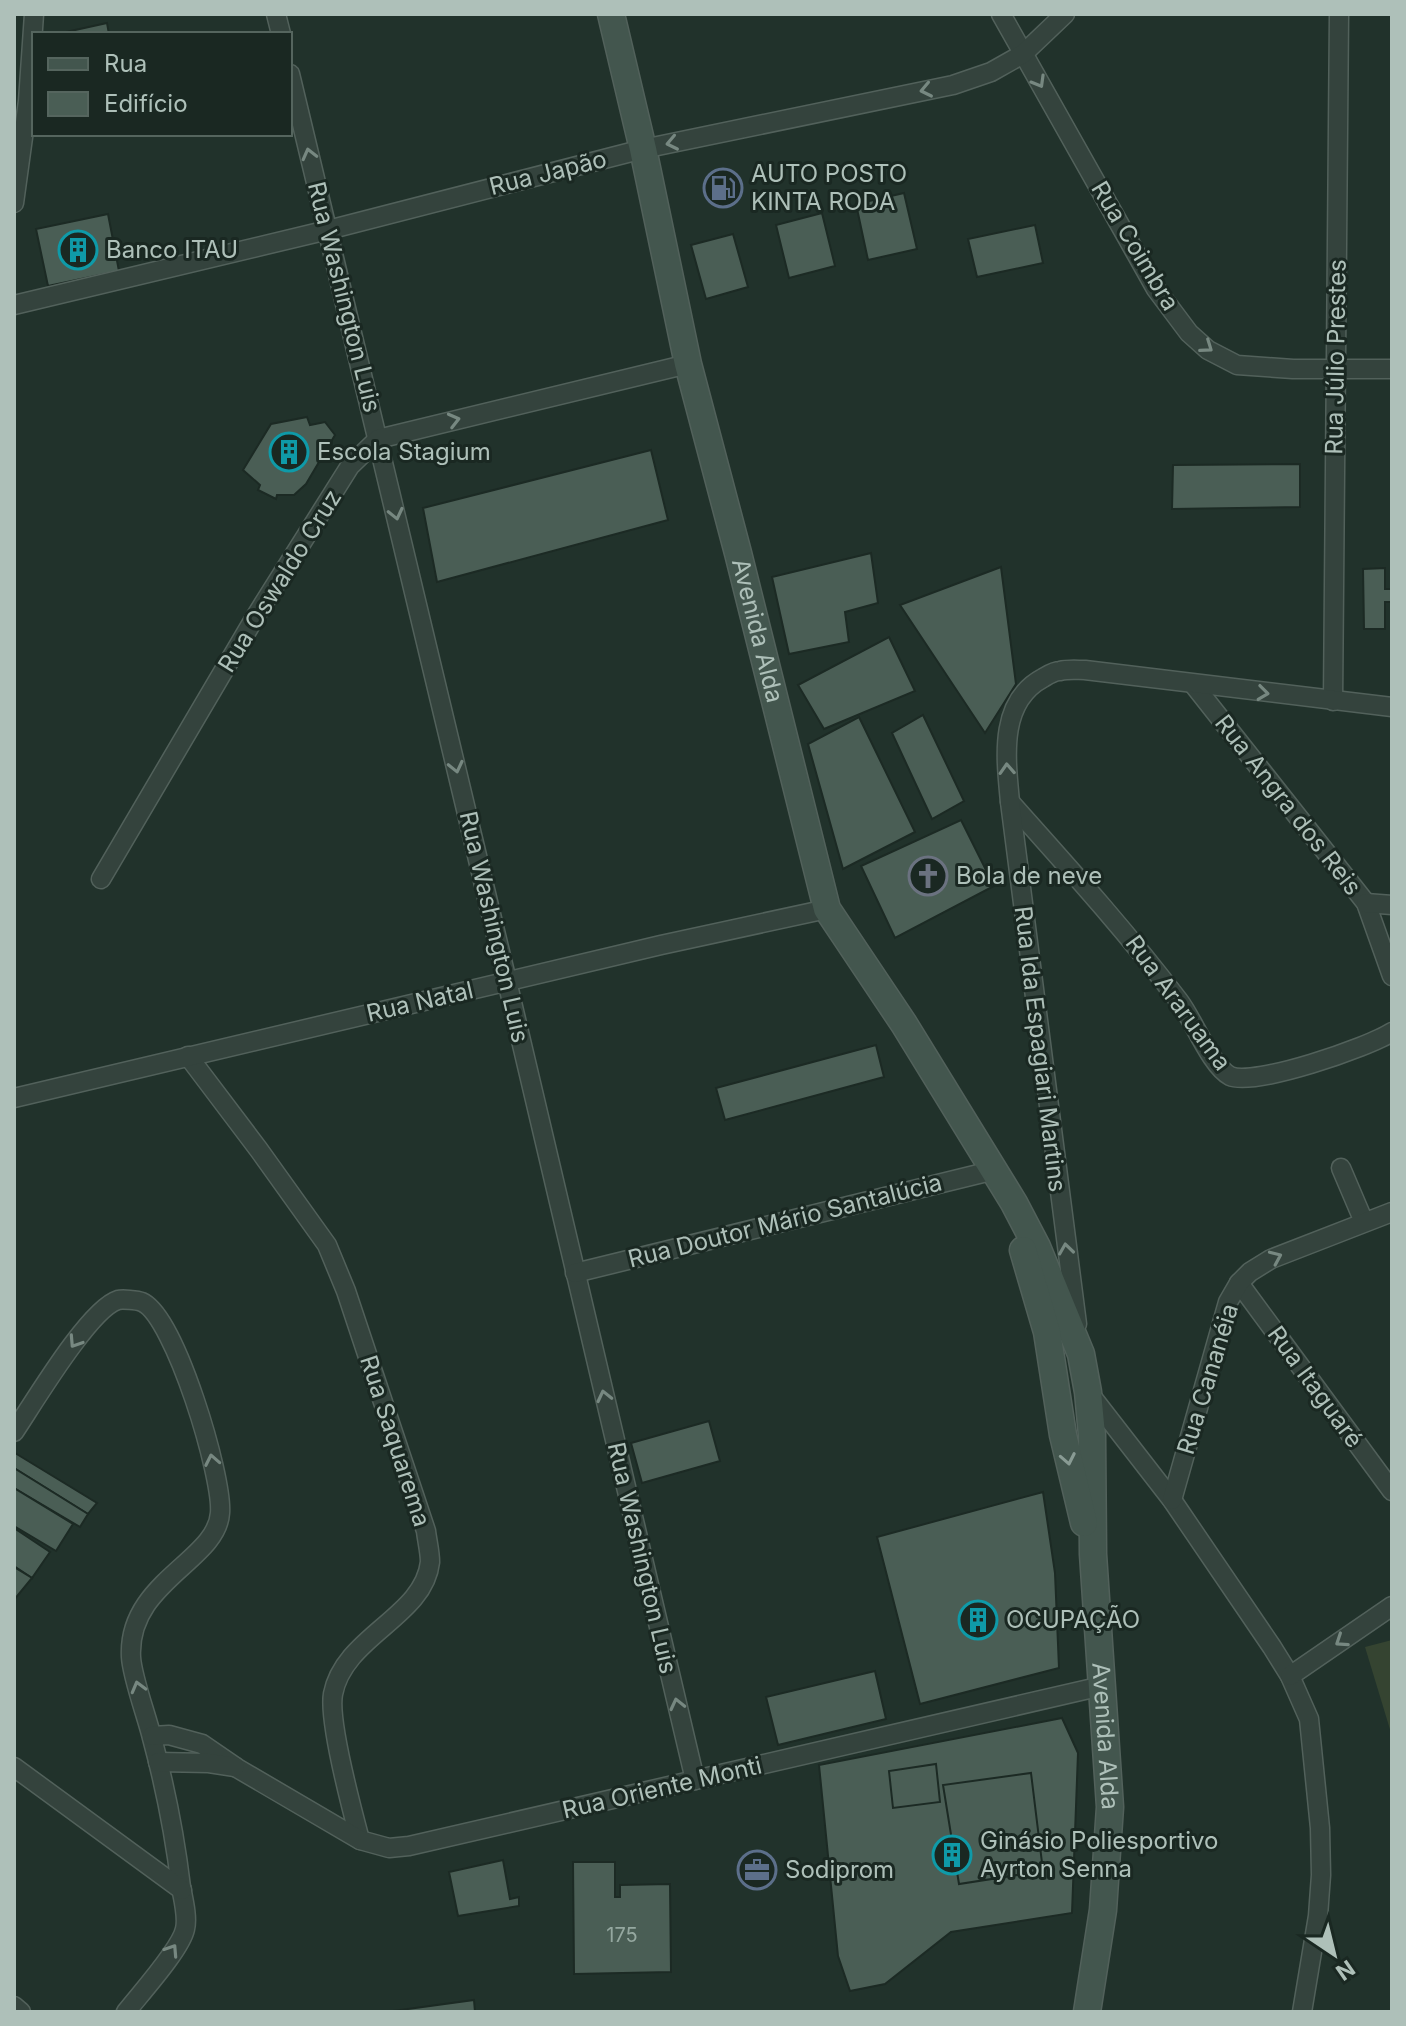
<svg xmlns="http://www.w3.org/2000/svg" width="1406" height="2026" font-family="Inter,sans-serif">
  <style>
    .green { fill: #354431 }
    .building { fill: #4a5e55; stroke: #1c2a24; stroke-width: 2 }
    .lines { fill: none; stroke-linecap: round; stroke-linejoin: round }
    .street-casing { stroke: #52615b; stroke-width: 21 }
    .secondary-casing { stroke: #52615b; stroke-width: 29 }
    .street { stroke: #34433d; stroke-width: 18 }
    .secondary { stroke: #43564e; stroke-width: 26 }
    .oneway { stroke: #778881 }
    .oneway2 { stroke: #899b94 }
    .labels { text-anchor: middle; stroke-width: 6; stroke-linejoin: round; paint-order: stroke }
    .number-label { font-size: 20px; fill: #95a8a0 }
    .street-label { font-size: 24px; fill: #aec0b9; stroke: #1a2822 }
    .poi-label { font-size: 24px; fill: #aec0b9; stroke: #1a2822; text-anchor: start }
  </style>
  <rect width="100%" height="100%" fill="#21322b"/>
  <polygon class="green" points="1392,1640 1392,1736 1365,1647"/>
  <g class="building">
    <polygon points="107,23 109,34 57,34"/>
    <polygon points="904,193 917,249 868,260 856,204"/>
    <polygon points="822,213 835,266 789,278 776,225"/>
    <polygon points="108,214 119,271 48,286 36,229"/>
    <polygon points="1035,225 1043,263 977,277 968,239"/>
    <polygon points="733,234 748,287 706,299 691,245"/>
    <polygon points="307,417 310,425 325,422 335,435 306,484 294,495 277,495 276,499 258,490 260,485 243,470 271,424"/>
    <polygon points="651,450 668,520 437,582 423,508"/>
    <polygon points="1300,464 1300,507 1172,509 1173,465"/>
    <polygon points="871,553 878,603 845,612 849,642 789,654 772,577"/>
    <polygon points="1001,567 1016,684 985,733 900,605"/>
    <polygon points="1385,568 1385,589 1392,589 1392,602 1385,602 1385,629 1364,629 1363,569"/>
    <polygon points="889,637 915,691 824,729 798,685"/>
    <polygon points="923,715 964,801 932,819 892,733"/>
    <polygon points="859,717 915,832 843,869 808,744"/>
    <polygon points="961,820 994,886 895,938 861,866"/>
    <polygon points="876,1045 884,1077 725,1120 716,1088"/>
    <polygon points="709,1421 720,1461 642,1483 631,1443"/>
    <polygon points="15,1453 97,1503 88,1514 14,1468"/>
    <polygon points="14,1468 88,1514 80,1527 14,1488"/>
    <polygon points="14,1488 73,1524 56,1551 14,1526"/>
    <polygon points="1043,1492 1055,1573 1059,1668 920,1704 877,1537"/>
    <polygon points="14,1528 50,1552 32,1578 14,1566"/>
    <polygon points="14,1567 32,1578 14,1600"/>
    <polygon points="875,1671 886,1719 778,1745 766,1697"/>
    <polygon points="1062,1718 1078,1753 1072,1913 951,1932 885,1984 850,1991 838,1956 819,1765"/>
    <polygon points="936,1764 940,1802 893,1808 889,1771"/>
    <polygon points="1031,1773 1043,1871 959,1884 943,1785"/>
    <polygon points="503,1860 510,1899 519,1897 519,1906 458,1916 449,1872"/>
    <polygon points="573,1862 615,1862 615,1897 620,1897 620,1885 670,1884 671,1972 574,1974"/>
    <polygon points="474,2000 475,2012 386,2012"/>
  </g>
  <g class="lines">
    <g class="street-casing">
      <g id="street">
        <polyline points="276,14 281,34"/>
        <polyline points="1001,14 1156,289 1189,333 1208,350 1237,365 1293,369 1392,369"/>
        <polyline points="290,74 507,981 695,1780"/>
        <polyline points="14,203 28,101 34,14"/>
        <polyline points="14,305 328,230 643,149 953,85 991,72 1023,54 1065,14"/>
        <polyline points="1193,684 1366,903 1392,976"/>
        <polyline points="1333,701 1339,14"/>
        <path d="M 1010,802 C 1068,867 1126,931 1179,1001 C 1193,1019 1211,1066 1230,1076 C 1254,1087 1369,1047 1392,1032"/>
        <polyline points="101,879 257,614 350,466 378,439 688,364"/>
        <polyline points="1366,903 1392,905"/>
        <path d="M 188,1056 L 259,1150 L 327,1245 L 346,1291 L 426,1531 C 427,1540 430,1552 430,1562 C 424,1617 344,1636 333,1694 C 328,1721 352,1810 360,1840"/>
        <polyline points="14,1098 661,945 827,909"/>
        <polyline points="1341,1168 1364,1222"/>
        <polyline points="575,1273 995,1170"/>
        <polyline points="1239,1283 1392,1491"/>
        <path d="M 1077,1324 L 1010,802 C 1006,759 998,702 1043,678 C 1048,675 1054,671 1060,671 C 1068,669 1077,670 1085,670 L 1392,707"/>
        <polyline points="1089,1393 1172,1500 1272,1647 1290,1676 1309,1719 1320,1828 1321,1875 1318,1916 1302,2012"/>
        <path d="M 14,1432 C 33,1404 89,1309 118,1300 C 122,1299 137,1300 142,1302 C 175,1316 223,1477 220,1513 C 217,1561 127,1582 131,1657 C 132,1677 147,1717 152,1738 C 165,1786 175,1837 181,1887 C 183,1898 188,1917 185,1929 C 181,1949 140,1994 126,2012"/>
        <polyline points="1172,1500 1228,1302 1239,1283 1250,1272 1271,1259 1392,1212"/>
        <polyline points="1290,1676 1392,1606"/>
        <polyline points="152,1736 169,1735 202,1744 237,1768 360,1840 389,1848 409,1846 1102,1686"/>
        <polyline points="158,1762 209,1763 235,1767"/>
        <polyline points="14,1767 182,1890"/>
        <polyline points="14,2006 21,2012"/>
      </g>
    </g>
    <g class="secondary-casing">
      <g id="secondary">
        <path id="s1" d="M 611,14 L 643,149 L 688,364 L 738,553 L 827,909 L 904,1024 L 1014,1203 L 1037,1247 L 1081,1354 L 1088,1392 L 1092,1435 L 1093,1554 L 1110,1807 L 1103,1910 L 1087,2012"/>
        <polyline points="1023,1250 1047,1332 1063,1435 1084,1523"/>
      </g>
    </g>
    <use href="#street" class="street"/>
    <use href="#secondary" class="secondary"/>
  </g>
  <defs><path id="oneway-chevron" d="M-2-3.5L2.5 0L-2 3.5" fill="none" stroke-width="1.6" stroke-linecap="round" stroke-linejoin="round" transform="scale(2)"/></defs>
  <g class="oneway">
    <use href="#oneway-chevron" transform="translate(1039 82) rotate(60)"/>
    <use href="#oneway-chevron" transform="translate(926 90) rotate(168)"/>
    <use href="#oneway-chevron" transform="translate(672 143) rotate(168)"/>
    <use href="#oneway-chevron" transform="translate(309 154) rotate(-104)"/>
    <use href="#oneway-chevron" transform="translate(1207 347) rotate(35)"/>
    <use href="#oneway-chevron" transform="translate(454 420) rotate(-14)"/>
    <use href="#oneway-chevron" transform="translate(396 514) rotate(77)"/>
    <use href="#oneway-chevron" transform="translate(1263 693) rotate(7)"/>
    <use href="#oneway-chevron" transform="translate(456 767) rotate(77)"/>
    <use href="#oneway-chevron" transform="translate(1007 769) rotate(-93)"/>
    <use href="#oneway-chevron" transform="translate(1066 1249) rotate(-98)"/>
    <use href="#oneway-chevron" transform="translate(1276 1257) rotate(-24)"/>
    <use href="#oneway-chevron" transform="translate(75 1342) rotate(123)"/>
    <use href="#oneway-chevron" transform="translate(604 1396) rotate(-103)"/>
    <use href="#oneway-chevron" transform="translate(212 1460) rotate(-101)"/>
    <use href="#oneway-chevron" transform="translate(1341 1641) rotate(146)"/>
    <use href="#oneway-chevron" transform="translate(138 1687) rotate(-105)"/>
    <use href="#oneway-chevron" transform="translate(677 1704) rotate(-103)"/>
    <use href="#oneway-chevron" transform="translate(172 1950) rotate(-57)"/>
  </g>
  <use class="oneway2" href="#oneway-chevron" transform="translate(1068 1459) rotate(79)"/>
  <defs>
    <g id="fuel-ring" transform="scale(2)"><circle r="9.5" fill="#1a2822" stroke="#5c6f8a" stroke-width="1.5"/><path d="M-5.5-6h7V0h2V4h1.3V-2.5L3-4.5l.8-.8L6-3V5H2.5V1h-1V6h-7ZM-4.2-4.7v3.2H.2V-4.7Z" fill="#5c6f8a"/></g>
    <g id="building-ring" transform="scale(2)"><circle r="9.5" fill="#1a2822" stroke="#0f9aa8" stroke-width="1.5"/><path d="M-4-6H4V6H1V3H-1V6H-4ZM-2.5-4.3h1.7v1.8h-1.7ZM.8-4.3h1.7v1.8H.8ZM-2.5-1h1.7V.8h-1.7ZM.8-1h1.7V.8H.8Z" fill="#0f9aa8"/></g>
    <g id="church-ring" transform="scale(2)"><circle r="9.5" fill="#1a2822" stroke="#6b7280" stroke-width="1.5"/><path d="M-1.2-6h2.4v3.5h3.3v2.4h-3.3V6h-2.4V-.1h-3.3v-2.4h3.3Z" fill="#6b7280"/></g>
    <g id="office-ring" transform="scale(2)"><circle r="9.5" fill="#1a2822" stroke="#5c6f8a" stroke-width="1.5"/><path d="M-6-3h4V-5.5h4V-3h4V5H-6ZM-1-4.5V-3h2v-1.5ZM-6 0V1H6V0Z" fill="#5c6f8a"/></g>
  </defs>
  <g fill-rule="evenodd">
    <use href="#fuel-ring" x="723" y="188"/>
    <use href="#building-ring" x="78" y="250"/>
    <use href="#building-ring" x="289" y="452"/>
    <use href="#church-ring" x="928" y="876"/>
    <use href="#building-ring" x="978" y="1620"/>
    <use href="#building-ring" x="952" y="1855"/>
    <use href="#office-ring" x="757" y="1870"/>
  </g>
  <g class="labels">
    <g class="number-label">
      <text x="622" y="1942">175</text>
    </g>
    <g class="street-label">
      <text transform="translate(548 173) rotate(-14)" y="8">Rua Japão</text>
      <text transform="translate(1135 246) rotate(59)" y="8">Rua Coimbra</text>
      <text transform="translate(344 297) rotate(76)" y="8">Rua Washington Luis</text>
      <text transform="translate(1336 357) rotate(-89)" y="8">Rua Júlio Prestes</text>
      <text transform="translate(280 581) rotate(-58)" y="8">Rua Oswaldo Cruz</text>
      <text dy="8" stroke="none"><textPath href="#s1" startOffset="634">Avenida Alda</textPath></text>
      <text transform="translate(1288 805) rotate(52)" y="8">Rua Angra dos Reis</text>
      <text transform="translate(494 927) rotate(77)" y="8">Rua Washington Luis</text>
      <text transform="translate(420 1002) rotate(-13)" y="8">Rua Natal</text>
      <text transform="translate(1178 1003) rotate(54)" y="8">Rua Araruama</text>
      <text transform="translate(1040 1049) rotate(83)" y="8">Rua Ida Espagiari Martins</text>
      <text transform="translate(785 1221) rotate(-14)" y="8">Rua Doutor Mário Santalúcia</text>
      <text transform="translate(1208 1379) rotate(-73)" y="8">Rua Cananéia</text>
      <text transform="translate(1315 1387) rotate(54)" y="8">Rua Itaguaré</text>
      <text transform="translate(395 1441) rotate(72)" y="8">Rua Saquarema</text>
      <text transform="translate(642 1558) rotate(77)" y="8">Rua Washington Luis</text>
      <text dy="8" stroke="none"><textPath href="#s1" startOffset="1818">Avenida Alda</textPath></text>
      <text transform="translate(662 1788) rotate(-13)" y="8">Rua Oriente Monti</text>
    </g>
    <g class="poi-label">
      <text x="751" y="182">AUTO POSTO<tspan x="751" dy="28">KINTA RODA</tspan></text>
      <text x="106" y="258">Banco ITAU</text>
      <text x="317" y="460">Escola Stagium</text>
      <text x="956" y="884">Bola de neve</text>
      <text x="1006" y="1628">OCUPAÇÃO</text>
      <text x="980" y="1849">Ginásio Poliesportivo<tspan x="980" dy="28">Ayrton Senna</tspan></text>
      <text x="785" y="1878">Sodiprom</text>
    </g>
  </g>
  <rect width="1406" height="2026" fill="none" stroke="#aec0b9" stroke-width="32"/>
  <rect x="32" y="32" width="260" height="104" fill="#1a2822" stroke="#55655e" stroke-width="2"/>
  <rect x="48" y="58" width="40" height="12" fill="#43564e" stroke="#55655e" stroke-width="2"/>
  <text x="104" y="72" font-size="24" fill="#aec0b9">Rua</text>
  <rect x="48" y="92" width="40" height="24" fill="#4a5e55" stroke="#55655e" stroke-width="2"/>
  <text x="104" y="112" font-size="24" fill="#aec0b9">Edifício</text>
  <g transform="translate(1334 1954) rotate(145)" stroke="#1a2822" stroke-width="6" paint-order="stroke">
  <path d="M0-6L14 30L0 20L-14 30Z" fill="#aec0b9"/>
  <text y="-12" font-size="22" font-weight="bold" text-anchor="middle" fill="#aec0b9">N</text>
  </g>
</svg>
